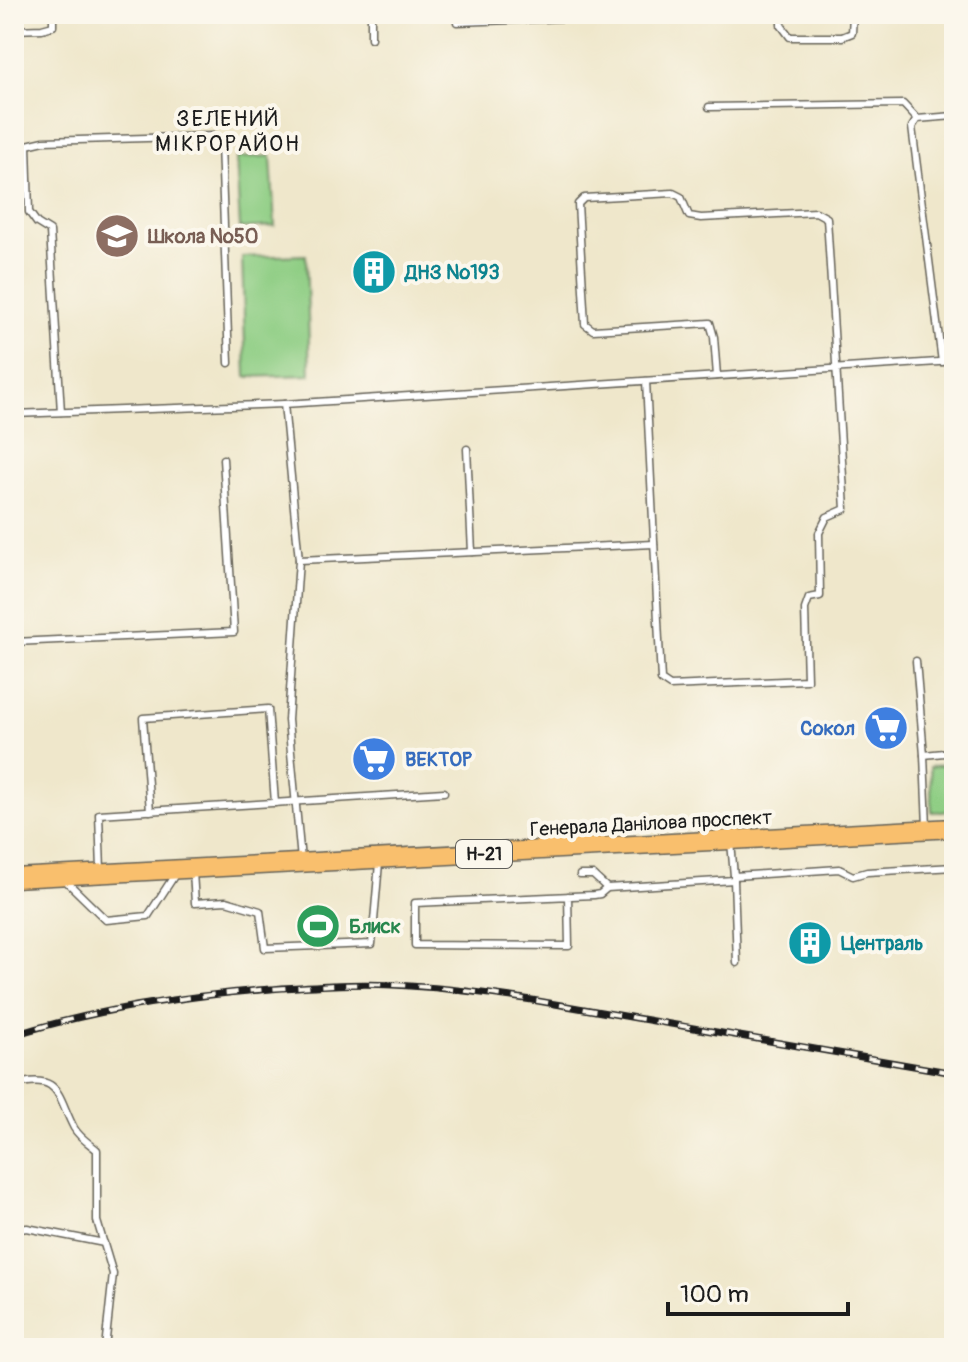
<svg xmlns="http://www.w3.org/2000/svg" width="968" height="1362" font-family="Pangolin,sans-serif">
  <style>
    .green { fill: #8fce84; stroke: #567550; stroke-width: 2 }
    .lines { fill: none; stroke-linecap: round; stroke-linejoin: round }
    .service-casing { stroke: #666359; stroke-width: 9 }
    .primary-casing { stroke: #666359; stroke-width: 21 }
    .service { stroke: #fff; stroke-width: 6 }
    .primary { stroke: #f9bf6d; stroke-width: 18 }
    .rail-casing { stroke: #1c1c1c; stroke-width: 7 }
    .rail { stroke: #fbf7ec; stroke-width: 4; stroke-dasharray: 12; stroke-linecap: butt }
    .labels { text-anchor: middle; stroke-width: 8; stroke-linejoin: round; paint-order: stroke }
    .shield { fill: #fbf7ec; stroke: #5f5e5a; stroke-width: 2 }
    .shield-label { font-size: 18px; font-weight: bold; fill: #1c1c1c }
    .education-label { font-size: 20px; font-weight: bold; fill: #785e54; stroke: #fbf7ec; text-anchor: start }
    .culture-label { font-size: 20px; font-weight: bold; fill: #0d838f; stroke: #fbf7ec; text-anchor: start }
    .shop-label { font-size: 20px; font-weight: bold; fill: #366cbe; stroke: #fbf7ec; text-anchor: end }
    .street-label { font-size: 20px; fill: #1c1c1c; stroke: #fbf7ec }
    .leisure-label { font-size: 20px; font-weight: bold; fill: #27864d; stroke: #fbf7ec; text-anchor: start }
    .neighbourhood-label { font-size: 22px; letter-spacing: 2px; fill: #1c1c1c; stroke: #fbf7ec }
  </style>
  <rect width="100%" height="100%" fill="#fbf7ec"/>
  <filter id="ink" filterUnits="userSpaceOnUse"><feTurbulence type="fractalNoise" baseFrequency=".0125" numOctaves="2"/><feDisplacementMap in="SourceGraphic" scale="16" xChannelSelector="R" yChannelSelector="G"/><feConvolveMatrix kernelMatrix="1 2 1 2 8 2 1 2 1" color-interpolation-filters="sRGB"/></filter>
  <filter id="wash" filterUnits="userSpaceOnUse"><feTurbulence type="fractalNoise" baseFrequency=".006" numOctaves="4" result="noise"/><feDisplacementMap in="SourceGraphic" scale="32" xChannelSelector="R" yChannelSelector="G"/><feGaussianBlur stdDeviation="1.8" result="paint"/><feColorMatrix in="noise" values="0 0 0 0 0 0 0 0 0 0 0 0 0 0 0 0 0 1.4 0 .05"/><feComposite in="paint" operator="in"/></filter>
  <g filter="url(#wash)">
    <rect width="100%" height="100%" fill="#efe7cb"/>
    <g class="green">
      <polygon points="271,156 275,226 240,228 236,158"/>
      <polygon points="306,255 310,375 246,377 242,257"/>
      <polygon points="954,764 954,811 932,812 930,767"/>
    </g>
  </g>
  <g filter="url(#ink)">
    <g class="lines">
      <g class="service-casing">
        <g id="service">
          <polyline points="371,14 371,38"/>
          <polyline points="781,14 781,25 790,37 842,37 852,33 853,14"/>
          <polyline points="457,22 672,14"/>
          <polyline points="14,30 42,29 53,26 53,14"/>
          <polyline points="709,107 903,104 917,119 954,116"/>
          <polyline points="917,119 912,127 942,362"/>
          <polyline points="646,381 661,680 670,686 807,680 805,609 809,598 820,596 819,533 827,517 845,509 827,218 816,212 701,218 689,216 681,197 673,193 584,198 578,204 585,324 593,330 710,323 714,337 717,376"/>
          <polyline points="284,404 954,361"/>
          <polyline points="61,412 50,231 37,223 29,212 27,145 44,141 215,136 221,144 229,363"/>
          <polyline points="14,414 284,404 299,560 288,720 301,860"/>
          <polyline points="467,449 472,552"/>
          <polyline points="299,560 654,544"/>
          <polyline points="14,642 234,632 223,459"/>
          <polyline points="916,661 924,755 954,752"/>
          <polyline points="924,755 927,827"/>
          <polyline points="150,811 143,718 268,709 275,803"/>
          <polyline points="731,842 734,876 839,869 853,876 867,872 954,867"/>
          <polyline points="101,870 99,814 444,792"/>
          <polyline points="193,872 195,903 226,901 260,911 265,948 372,944 379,863"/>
          <polyline points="580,875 593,875 607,888"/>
          <polyline points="63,878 106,920 148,916 176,873"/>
          <polyline points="734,880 737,963"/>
          <polyline points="568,896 569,946 415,945 415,903 594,895 600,894 607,888 734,880 734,876"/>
          <path d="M 14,1085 C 61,1072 57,1096 74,1128 C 79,1137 90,1144 97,1150 L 97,1221 L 113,1274 L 105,1348"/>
          <polyline points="14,1230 27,1228 104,1243"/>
        </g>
      </g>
      <g class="primary-casing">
        <polyline id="primary" points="14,878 954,828"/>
      </g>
      <use href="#service" class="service"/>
      <use href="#primary" class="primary"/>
      <g class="rail-casing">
        <path id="rail" d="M 14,1035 C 97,1009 185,996 271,989 C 312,986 352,983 393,985 C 440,987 486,993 532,1000 L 954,1073"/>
      </g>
      <use href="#rail" class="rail"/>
    </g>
  </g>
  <defs>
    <g id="school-disc" transform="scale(2.3)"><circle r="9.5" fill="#8d6e63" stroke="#fbf7ec"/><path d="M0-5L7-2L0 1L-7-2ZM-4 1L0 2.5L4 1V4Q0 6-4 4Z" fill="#fff"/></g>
    <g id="building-disc" transform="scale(2.3)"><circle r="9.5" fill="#0f9aa8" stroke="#fbf7ec"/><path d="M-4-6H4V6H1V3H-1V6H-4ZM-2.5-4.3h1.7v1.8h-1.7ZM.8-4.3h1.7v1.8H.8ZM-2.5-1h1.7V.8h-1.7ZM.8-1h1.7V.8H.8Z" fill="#fff"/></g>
    <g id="supermarket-disc" transform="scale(2.3)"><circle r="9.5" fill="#3f7fe0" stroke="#fbf7ec"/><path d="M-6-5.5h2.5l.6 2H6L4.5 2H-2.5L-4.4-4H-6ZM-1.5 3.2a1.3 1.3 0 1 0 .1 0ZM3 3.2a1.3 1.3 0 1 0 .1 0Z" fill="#fff"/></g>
    <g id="stadium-disc" transform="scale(2.3)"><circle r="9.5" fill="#2e9e5b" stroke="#fbf7ec"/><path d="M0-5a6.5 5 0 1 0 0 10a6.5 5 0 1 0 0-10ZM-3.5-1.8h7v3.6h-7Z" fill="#fff"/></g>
  </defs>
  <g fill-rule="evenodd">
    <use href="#school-disc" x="117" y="236"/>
    <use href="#building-disc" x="374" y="272"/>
    <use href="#supermarket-disc" x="886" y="728"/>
    <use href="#supermarket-disc" x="374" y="759"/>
    <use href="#stadium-disc" x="318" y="926"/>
    <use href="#building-disc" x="810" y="943"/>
  </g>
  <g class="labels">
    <rect class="shield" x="456" y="840" width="56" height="28" rx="6"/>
    <g class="shield-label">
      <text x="484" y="860">Н-21</text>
    </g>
    <g class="education-label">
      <text x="148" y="243">Школа №50</text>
    </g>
    <g class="culture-label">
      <text x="405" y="279">ДНЗ №193</text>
      <text x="841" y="950">Централь</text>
    </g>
    <g class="shop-label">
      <text x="855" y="735">Сокол</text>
      <text x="405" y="766" text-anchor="start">ВЕКТОР</text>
    </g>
    <g class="street-label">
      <text transform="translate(651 823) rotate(-3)" y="7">Генерала Данілова проспект</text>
    </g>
    <g class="leisure-label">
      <text x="349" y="933">Блиск</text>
    </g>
    <g class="neighbourhood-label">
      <text x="228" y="126">ЗЕЛЕНИЙ<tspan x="228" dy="25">МІКРОРАЙОН</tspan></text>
    </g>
  </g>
  <rect width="968" height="1362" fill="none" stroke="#fbf7ec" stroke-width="48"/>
  <path d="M668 1302v12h180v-12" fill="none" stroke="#1c1c1c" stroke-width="4"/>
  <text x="680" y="1302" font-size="24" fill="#1c1c1c" stroke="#fbf7ec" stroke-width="6" paint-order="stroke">100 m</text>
</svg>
